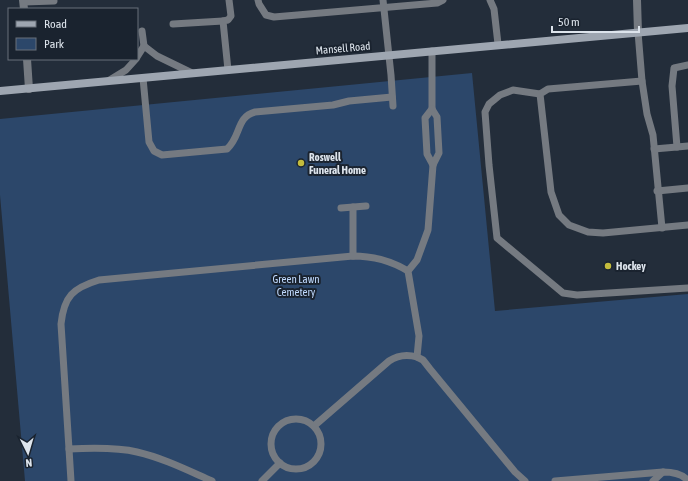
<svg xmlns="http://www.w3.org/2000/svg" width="688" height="481" font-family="'Asap Condensed',sans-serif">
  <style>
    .green { fill: #2c476a }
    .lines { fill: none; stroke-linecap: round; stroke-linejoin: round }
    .lane { stroke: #757a81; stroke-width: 7 }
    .street { stroke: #757a81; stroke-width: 8 }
    .secondary { stroke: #9ea6b1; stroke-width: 8 }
    .poi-dot { fill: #c4bc3d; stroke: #1a232f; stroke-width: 1.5 }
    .labels { text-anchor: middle; stroke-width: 4; stroke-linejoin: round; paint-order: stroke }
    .street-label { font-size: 11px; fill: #dde4ec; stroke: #1a232f }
    .poi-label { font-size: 11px; font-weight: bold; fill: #dde4ec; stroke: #1a232f; text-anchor: start }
    .park-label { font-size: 11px; fill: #c0dafe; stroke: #1a232f }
  </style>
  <rect width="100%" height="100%" fill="#232d3a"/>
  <polygon class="green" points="472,73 495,311 688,294 688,481 25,481 0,195 0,119"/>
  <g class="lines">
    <g class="lane">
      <polyline points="258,0 259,4 266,15 274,17 437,3 443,0"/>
      <polyline points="383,0 391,75 393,106"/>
      <polyline points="490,0 494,9 498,44"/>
      <polyline points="24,2 54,1"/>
      <polyline points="173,24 223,21"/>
      <polyline points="638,32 642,81 647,114 653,135 662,228"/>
      <polyline points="144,46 157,56 192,73"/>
      <polyline points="432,51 432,109 437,117 439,153 433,165 428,230 417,260 408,271 419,336 417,357 423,360 430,369 515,472 525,481"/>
      <polyline points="137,57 144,46 142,31"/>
      <polyline points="688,65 674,68 672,86 677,147 688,146"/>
      <polyline points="228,70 223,21 228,20 231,16 229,0"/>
      <path d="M 143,78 L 149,142 L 154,151 L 162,155 L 227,149 C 241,137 236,117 255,112 L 333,105 L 349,101 L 392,97"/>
      <polyline points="108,81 126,70 136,59"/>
      <polyline points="642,81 548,89 540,94 551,192 559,215 569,225 588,232 603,233 688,225"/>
      <polyline points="540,94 513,90 500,95 489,104 485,112 489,165 497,238 563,293 577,295 688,288"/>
      <polyline points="432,109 425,118 427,154 433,165"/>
      <polyline points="654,149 677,147"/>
      <polyline points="657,191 688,188"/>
      <polyline points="353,207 353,256"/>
      <polyline points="341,208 366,206"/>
      <circle cx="296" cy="444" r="25"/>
      <path d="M 314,426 L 389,361 C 398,355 407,354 417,357"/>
      <polyline points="69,449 71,481"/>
      <path d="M 212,481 C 187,470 163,458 137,452 C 116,447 89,448 69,449 L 61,324 C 64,296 73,288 99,280 L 353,256 C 373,256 390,260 408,271"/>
      <polyline points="262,481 280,463"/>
      <polyline points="555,481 663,472"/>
      <path d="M 653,481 L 663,472 C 672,472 682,473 688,481"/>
    </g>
    <g class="street">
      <polyline points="23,0 24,9"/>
      <polyline points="637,0 638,32"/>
      <polyline points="27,59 29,89"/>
    </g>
    <polyline class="secondary" points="0,91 688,28"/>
  </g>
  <g class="poi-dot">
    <circle cx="301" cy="163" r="4"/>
    <circle cx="608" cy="266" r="4"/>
  </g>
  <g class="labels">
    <g class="street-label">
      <text transform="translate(343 48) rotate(-5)" y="4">Mansell Road</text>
    </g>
    <g class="poi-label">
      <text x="309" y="161">Roswell<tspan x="309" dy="13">Funeral Home</tspan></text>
      <text x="616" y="270">Hockey</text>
    </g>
    <g class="park-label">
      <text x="296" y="283">Green Lawn<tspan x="296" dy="13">Cemetery</tspan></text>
    </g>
  </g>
  <rect x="8" y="8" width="130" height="52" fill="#1a232f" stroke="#68707b"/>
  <rect x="16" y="21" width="20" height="6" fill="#9ea6b1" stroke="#68707b"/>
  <text x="44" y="28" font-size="12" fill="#dde4ec">Road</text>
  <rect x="16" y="38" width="20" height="12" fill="#2c476a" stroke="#68707b"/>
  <text x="44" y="48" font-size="12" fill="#dde4ec">Park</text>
  <g transform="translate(28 453) rotate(175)" stroke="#1a232f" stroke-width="3" paint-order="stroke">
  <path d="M0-3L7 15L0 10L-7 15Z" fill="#dde4ec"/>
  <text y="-6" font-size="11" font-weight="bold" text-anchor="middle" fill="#dde4ec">N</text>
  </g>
  <path d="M552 26v6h87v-6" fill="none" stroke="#dde4ec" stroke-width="2"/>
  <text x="558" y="26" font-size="12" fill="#dde4ec" stroke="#1a232f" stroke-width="3" paint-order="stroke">50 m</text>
</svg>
